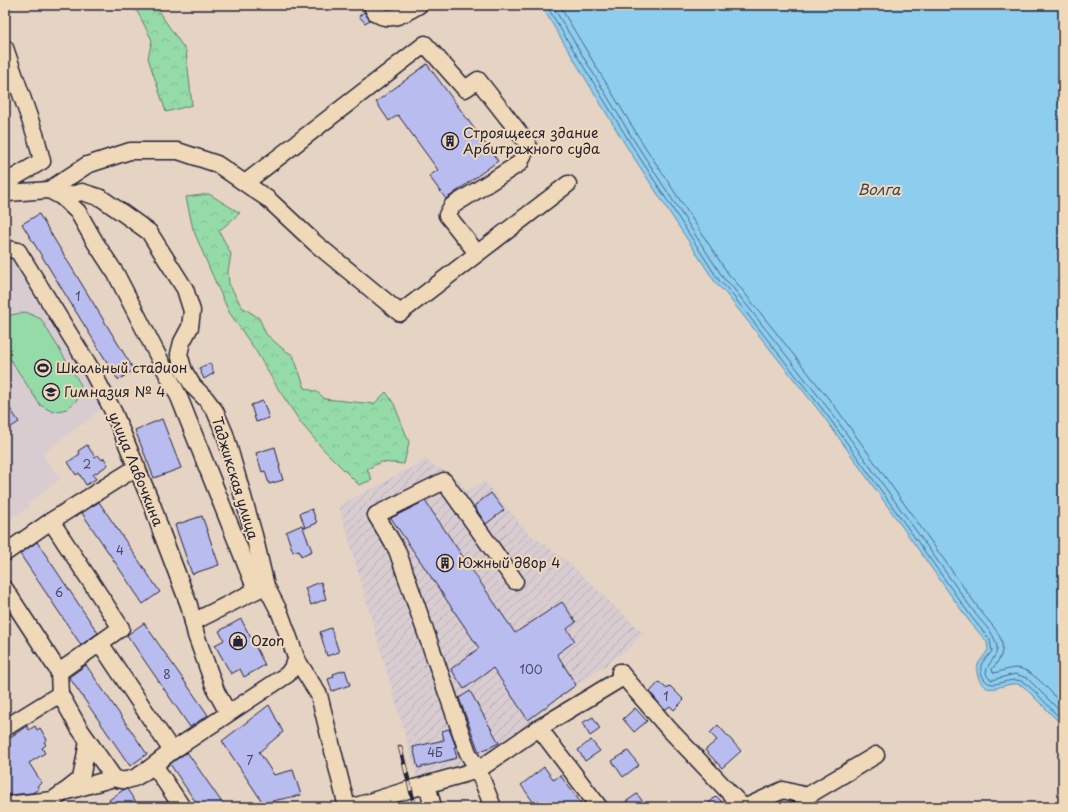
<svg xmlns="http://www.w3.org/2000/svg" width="1068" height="812" font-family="'Playpen Sans',sans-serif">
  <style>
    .built { fill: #d8ccd0 }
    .industrial { fill: url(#industrial-furrows) }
    .green { fill: #95dba8; stroke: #5c7e72 }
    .forest { fill: url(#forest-crowns); stroke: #5c7e72 }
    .water { fill: #8dcdee; stroke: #6289a6 }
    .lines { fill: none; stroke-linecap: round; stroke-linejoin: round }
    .shore { stroke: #4d6683; stroke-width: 1 }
    .building { fill: #b9bcee; stroke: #22223b }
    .minor-casing { stroke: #22223b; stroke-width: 19 }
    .minor { stroke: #f0d9b8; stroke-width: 16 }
    .rail-casing { stroke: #22223b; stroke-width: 4.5 }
    .rail { stroke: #f0d9b8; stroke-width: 3; stroke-dasharray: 9; stroke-linecap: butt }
    .labels { text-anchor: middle; stroke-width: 4; stroke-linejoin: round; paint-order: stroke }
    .number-label { font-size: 12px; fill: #484868 }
    .poi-label { font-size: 14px; fill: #22223b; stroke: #f0d9b8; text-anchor: start }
    .street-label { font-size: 14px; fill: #22223b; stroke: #f0d9b8 }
    .water-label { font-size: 15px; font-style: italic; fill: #37445f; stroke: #f0d9b8 }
  </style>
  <defs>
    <pattern id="industrial-furrows" width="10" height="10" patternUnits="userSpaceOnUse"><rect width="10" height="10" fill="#d8ccd0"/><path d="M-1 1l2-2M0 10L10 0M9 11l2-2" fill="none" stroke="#b9afb4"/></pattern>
    <pattern id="forest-crowns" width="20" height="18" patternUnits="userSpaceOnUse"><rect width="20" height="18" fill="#95dba8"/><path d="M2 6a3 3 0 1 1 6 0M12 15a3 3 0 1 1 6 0" fill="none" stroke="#80bc92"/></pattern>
  </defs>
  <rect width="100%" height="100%" fill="#e5d3c3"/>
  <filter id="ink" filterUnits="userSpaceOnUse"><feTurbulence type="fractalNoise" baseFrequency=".025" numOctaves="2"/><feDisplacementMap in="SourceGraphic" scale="8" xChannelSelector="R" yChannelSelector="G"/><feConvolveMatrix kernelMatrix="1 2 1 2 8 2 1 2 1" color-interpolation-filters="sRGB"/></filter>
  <g filter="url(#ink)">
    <polygon class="built" points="5,255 15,256 90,376 103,408 42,454 60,479 28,504 29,507 5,522"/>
    <polygon class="industrial" points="425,460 460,481 466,492 484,481 527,532 568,562 643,633 631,647 539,712 535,724 488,756 417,776 339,506"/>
    <polygon class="green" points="26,312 41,319 81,385 78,399 67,409 53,412 40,405 5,351 5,321 11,315"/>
    <g class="forest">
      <polygon points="127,5 154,5 186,51 192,105 166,112 148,58 152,40 137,11"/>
      <polygon points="209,194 240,213 219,231 231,254 228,272 229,284 242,307 259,318 266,334 284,350 293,355 305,388 317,392 325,399 374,404 386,392 394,404 409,442 404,464 381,462 367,469 372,480 359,485 323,449 301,423 277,387 256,351 229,312 211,272 193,229 186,197"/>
    </g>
    <path class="water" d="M 541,5 L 1063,5 L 1063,726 L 1023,686 C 1020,685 1017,683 1014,684 C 1001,684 988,696 980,681 C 972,666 981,661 988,650 L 987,642 L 970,622 L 824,417 L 723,290 L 717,285 L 625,144 Z"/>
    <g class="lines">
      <g class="shore">
        <path d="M 546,5 L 629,141 L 720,282 L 726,287 L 827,415 L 973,619 L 990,640 L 992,651 C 989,656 985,659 982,663 C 980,667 981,672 982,675 C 990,695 1008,674 1023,682 C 1034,688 1053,712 1063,721"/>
        <path d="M 552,5 L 633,139 L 724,279 L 730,284 L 831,412 L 977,616 C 985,626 996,635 997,648 C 998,659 976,672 992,680 L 1015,674 L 1027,678 L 1063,714"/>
        <path d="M 559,5 L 638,136 L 729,275 L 735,281 L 836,408 L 982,613 C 998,632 1013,646 992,669 L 993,672 L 995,673 C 1002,671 1009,668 1017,668 C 1033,669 1052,694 1063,705"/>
      </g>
    </g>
    <g class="building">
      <polygon points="364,12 370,20 365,23 359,16"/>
      <polygon points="427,64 498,161 446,199 429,176 438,170 398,115 389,121 376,102"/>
      <polygon points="39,214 134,370 118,380 22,224"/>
      <polygon points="210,363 214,373 204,379 199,368"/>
      <polygon points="5,401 19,422 5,431"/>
      <polygon points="263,401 269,418 256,422 251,405"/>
      <polygon points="162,419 181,468 154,478 135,430"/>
      <polygon points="87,445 95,457 98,455 102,460 104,458 108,465 93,475 96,479 86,485 79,473 76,475 68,462 80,454 78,451"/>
      <polygon points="275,447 280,467 279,467 283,480 269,484 265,471 262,472 256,453"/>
      <polygon points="491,493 504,510 486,524 474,506"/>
      <polygon points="425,501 515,633 562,602 576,622 567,629 575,641 557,654 576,685 528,720 493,668 464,689 451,669 479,648 391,518"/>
      <polygon points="99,502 160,592 143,604 82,513"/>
      <polygon points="312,509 317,523 305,528 300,513"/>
      <polygon points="202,516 219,565 192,574 175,525"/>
      <polygon points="302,525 312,551 301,556 299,550 293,552 286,532"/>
      <polygon points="37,542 98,633 81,645 20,554"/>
      <polygon points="321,582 326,599 311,605 305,588"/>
      <polygon points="241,619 265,665 244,677 240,669 231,674 215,645 224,640 219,631"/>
      <polygon points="144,623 208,715 190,727 127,635"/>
      <polygon points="331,628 339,652 327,656 320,632"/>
      <polygon points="86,665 147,754 130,766 69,677"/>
      <polygon points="345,670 350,685 332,691 328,679 334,677 333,674"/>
      <polygon points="659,682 667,689 670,686 684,700 674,710 670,706 666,709 663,708 650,692"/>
      <polygon points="470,691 499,743 479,752 459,698"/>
      <polygon points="269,705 283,732 259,752 274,775 293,770 301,795 263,803 222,741"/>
      <polygon points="635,708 647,721 634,732 623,719"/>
      <polygon points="593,717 600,729 590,736 582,723"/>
      <polygon points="718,725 741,751 722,768 705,750 717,740 710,733"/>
      <polygon points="27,726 29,730 35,726 37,730 40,728 47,740 44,742 46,745 42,748 45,753 29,763 42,783 37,786 39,789 32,793 9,795 5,789 5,748 10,745 6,740"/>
      <polygon points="449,729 456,747 454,747 457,758 418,768 413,747 444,740 442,731"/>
      <polygon points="591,740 600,751 585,761 578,750"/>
      <polygon points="628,751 639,765 623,777 612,761"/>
      <polygon points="187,752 225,807 199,807 170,764"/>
      <polygon points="544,767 554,780 560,775 584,807 537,807 521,785"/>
      <polygon points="127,789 139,807 114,807 109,800 123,790"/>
      <polygon points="637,794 647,807 618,807"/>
      <polygon points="716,796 727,807 705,807"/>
    </g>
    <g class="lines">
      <g class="minor-casing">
        <g id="minor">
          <path d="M 371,5 C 373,7 374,12 376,13 C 390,24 407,12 419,5"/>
          <polyline points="5,48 36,137 42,161 5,183"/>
          <polyline points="245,183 425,44 465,89 478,80 528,144 520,163 452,206 447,215 477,253"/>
          <polyline points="5,195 8,193 49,190"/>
          <polyline points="62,197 82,192 101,198 124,214 149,232 185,289 192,311 190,327 182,342 179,354 184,371 193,386 206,399 215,411 225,434 254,535 266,586 280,613 297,660 319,695 347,807"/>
          <polyline points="5,248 18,251 91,369 114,413 153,507 162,534 189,605 196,635 216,691 228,713"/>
          <polyline points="5,553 51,521 137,467"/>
          <polyline points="5,589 59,672"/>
          <polyline points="256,590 179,397 116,274 95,242 78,212 62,197 49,190 87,165 130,151 178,151 217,164 268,199 315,243 400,313 568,184"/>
          <polyline points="193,622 265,586"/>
          <polyline points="100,643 172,751 288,674 297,660"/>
          <polyline points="620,672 668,728 743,807"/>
          <polyline points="5,728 60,694 59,672 121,628 51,521"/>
          <polyline points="539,728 599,807"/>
          <polyline points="172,751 154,765 182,807"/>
          <path d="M 114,778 C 129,785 142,774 154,765"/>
          <polyline points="427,784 433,807"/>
          <polyline points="67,790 81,779 88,741"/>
          <polyline points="5,805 53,800 64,792 114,778 79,728 60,694"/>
          <polyline points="353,807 411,789 478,770 539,728 620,679 620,672"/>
          <polyline points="493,807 478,770 468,753 397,550 376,515 444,481 515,581"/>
          <polyline points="746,807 783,790 807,796 876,755"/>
        </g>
      </g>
      <use href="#minor" class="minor"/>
      <g class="rail-casing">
        <polyline id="rail" points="400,747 415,807"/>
      </g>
      <use href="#rail" class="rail"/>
    </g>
  </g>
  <defs>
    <g id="building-ring" transform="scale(0.9)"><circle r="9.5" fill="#f0d9b8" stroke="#22223b" stroke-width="1.5"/><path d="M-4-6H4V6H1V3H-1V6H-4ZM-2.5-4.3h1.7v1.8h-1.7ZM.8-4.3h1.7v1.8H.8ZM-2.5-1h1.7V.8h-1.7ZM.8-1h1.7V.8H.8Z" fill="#22223b"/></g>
    <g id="stadium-ring" transform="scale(0.9)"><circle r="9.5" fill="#f0d9b8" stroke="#22223b" stroke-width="1.5"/><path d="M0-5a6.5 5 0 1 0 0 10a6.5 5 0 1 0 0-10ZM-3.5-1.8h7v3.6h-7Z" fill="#22223b"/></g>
    <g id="school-ring" transform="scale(0.9)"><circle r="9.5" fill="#f0d9b8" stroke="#22223b" stroke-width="1.5"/><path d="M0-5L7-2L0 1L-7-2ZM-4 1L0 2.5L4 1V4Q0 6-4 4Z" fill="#22223b"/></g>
    <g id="shop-ring" transform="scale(0.9)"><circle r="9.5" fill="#f0d9b8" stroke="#22223b" stroke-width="1.5"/><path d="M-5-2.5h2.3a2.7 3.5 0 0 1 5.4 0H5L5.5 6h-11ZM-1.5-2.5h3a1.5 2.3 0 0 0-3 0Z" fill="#22223b"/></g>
  </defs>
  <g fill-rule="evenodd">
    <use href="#building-ring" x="450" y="141"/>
    <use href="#stadium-ring" x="43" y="368"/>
    <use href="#school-ring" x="51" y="392"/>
    <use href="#building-ring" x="445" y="563"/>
    <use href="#shop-ring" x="238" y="641"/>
  </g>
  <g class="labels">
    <g class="number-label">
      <text x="78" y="301">1</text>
      <text x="87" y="469">2</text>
      <text x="120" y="555">4</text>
      <text x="59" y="597">6</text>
      <text x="531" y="674">100</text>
      <text x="167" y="679">8</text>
      <text x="666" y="701">1</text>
      <text x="435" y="757">4Б</text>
      <text x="250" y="765">7</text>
    </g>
    <g class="poi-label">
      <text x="463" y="138">Строящееся здание<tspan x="463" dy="16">Арбитражного суда</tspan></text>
      <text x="56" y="373">Школьный стадион</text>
      <text x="64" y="397">Гимназия № 4</text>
      <text x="458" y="568">Южный двор 4</text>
      <text x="251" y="646">Ozon</text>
    </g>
    <g class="street-label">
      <text transform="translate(136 469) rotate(68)" y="5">улица Лавочкина</text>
      <text transform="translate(235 478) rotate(73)" y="5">Таджикская улица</text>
    </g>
    <g class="water-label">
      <text x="879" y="195">Волга</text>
    </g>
  </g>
  <rect width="1068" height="812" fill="none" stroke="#f0d9b8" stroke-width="20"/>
  <rect x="10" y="10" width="1048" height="792" fill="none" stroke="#22223b" stroke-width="1.5" filter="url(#ink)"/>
</svg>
